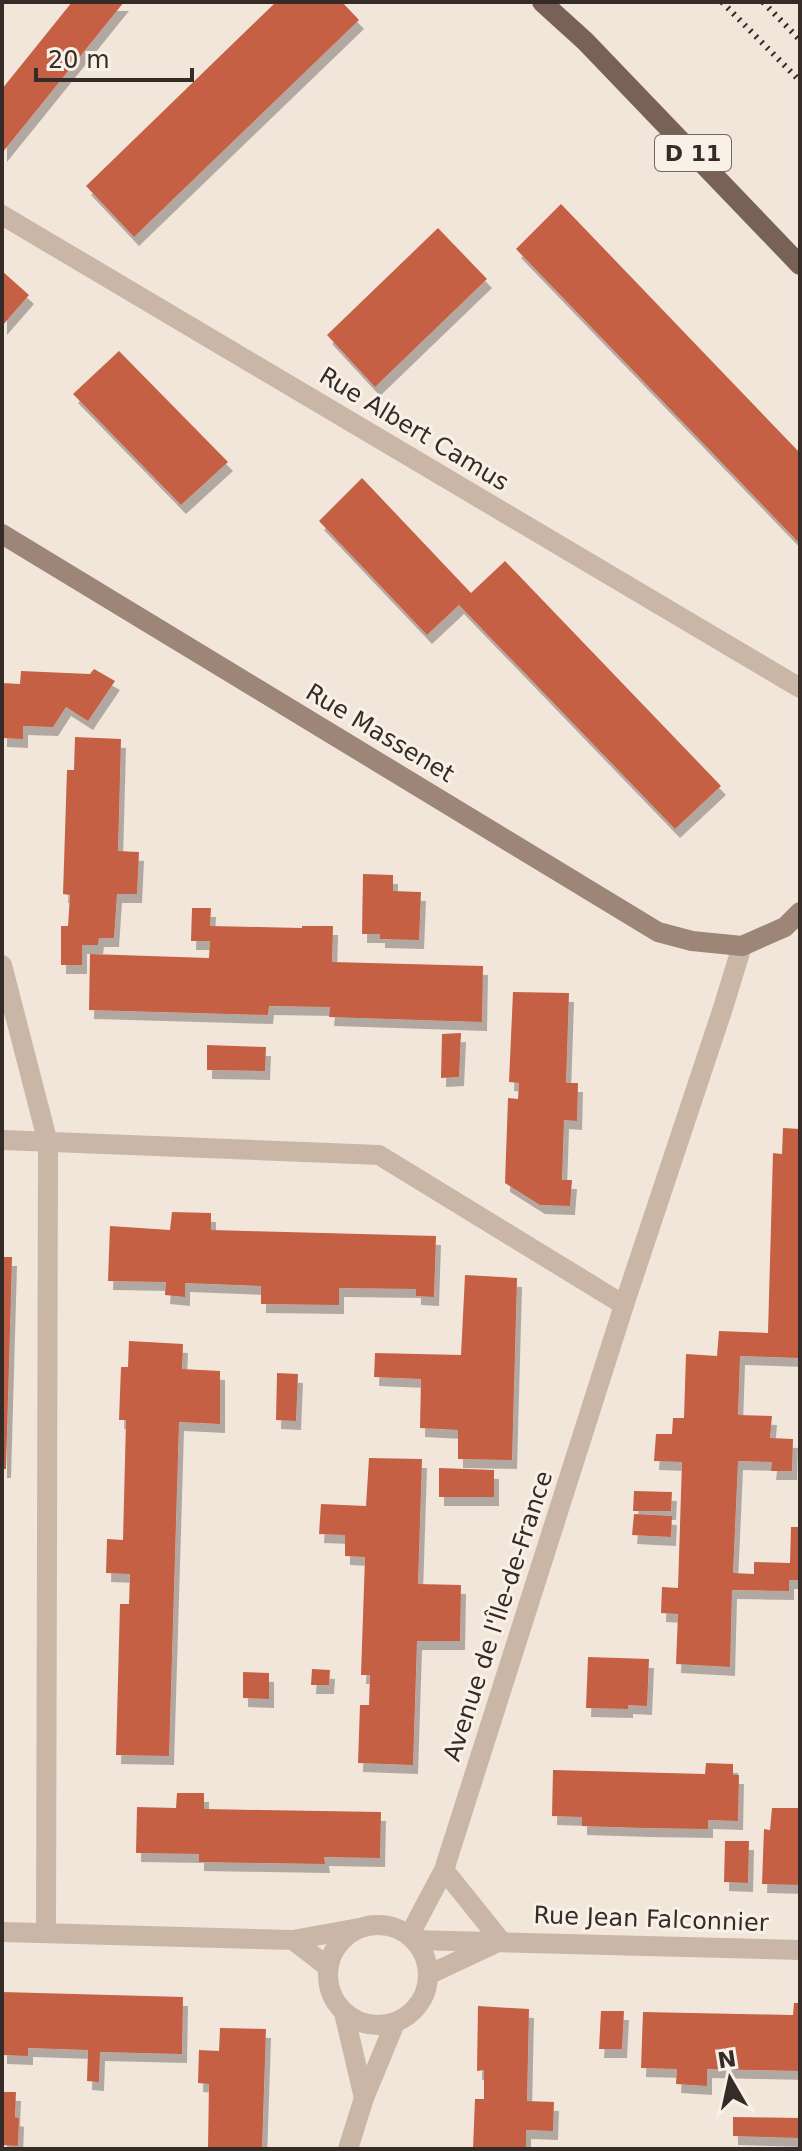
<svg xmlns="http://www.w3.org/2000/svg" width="802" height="2151" font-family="'DejaVu Sans',sans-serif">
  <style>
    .building { fill: #c66045; filter: url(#shadow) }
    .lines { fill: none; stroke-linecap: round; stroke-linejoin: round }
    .street { stroke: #cab6a7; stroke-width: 20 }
    .secondary { stroke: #9d8578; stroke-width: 20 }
    .primary { stroke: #786258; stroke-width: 20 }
    .rail { stroke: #362c27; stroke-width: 6; stroke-dasharray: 2 6; stroke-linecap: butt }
    .labels { text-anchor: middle; stroke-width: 6; stroke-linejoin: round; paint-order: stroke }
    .shield { fill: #f9f0e7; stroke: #706761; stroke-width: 2 }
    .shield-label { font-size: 22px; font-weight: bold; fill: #362c27 }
    .street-label { font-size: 24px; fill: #362c27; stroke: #f9f0e7 }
  </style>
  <defs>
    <filter id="shadow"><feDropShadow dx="5" dy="9" stdDeviation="0" flood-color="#0004"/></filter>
  </defs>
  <rect width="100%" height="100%" fill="#f2e6db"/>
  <g class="building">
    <polygon points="72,2 124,2 2,153 2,89"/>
    <polygon points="276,2 342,2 359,20 134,237 86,186"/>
    <polygon points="561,204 800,453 800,544 516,249"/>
    <polygon points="438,228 487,279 375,387 327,335"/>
    <polygon points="2,271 29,295 2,326"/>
    <polygon points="119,351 228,462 181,505 73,394"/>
    <polygon points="362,478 471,593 505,561 721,786 675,829 459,605 427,635 319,521"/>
    <polygon points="94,669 115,681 88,721 66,707 53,727 23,726 23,739 2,738 2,683 20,684 21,671 90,674"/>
    <polygon points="75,737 121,739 118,851 139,852 137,894 117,894 114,938 99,938 98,945 82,945 82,965 61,965 61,926 68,926 70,895 63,894 67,770 74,770"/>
    <polygon points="363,874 393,875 393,891 421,892 419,940 380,939 380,934 362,934"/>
    <polygon points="192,908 211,908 210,926 302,928 302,926 333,926 332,962 483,966 482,1022 329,1017 330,1007 269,1006 268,1015 89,1010 90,954 209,958 210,941 191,941"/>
    <polygon points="513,992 569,993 566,1083 578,1083 577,1121 564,1120 562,1180 572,1180 570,1206 540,1205 505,1183 508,1098 518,1099 519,1083 509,1082"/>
    <polygon points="461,1033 459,1077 441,1078 442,1034"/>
    <polygon points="207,1045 266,1047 265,1071 207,1070"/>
    <polygon points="783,1128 800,1129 800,1358 740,1356 738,1415 772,1416 770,1438 793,1439 792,1471 771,1471 772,1462 738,1461 733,1573 754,1574 754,1562 790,1563 791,1527 800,1527 800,1580 789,1580 789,1591 732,1590 730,1667 676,1664 678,1614 661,1613 662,1587 678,1588 682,1462 654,1461 656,1434 672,1434 673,1418 684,1418 686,1354 717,1356 719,1331 768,1333 773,1153 782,1154"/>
    <polygon points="172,1212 211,1213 211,1230 436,1236 434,1297 416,1296 416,1289 339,1288 339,1305 261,1304 261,1286 185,1283 185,1297 165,1295 166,1282 108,1281 110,1226 170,1230"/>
    <polygon points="2,1257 12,1257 6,1469 2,1469"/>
    <polygon points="465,1275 517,1278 512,1460 458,1459 458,1430 420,1428 421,1379 374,1377 375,1353 461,1355"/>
    <polygon points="129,1341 183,1344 182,1369 220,1371 220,1424 179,1422 169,1756 116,1755 120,1604 129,1604 130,1574 106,1573 107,1539 123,1540 126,1420 119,1420 121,1367 128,1367"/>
    <polygon points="277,1373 298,1374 296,1421 276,1420"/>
    <polygon points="369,1458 422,1459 418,1584 461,1585 460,1641 417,1641 413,1765 358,1763 360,1705 369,1705 370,1675 361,1675 365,1557 345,1556 345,1535 319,1534 321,1504 366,1506"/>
    <polygon points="439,1468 494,1470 494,1497 439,1497"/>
    <polygon points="634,1491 672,1492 671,1511 633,1511"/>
    <polygon points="634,1514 672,1516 671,1537 632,1535"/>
    <polygon points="588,1657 649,1659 647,1706 628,1705 628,1709 586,1708"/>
    <polygon points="312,1669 330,1670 329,1685 311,1685"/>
    <polygon points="243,1672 269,1673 269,1699 243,1698"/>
    <polygon points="706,1763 733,1764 733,1775 739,1775 738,1821 708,1820 708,1829 644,1828 582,1826 582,1817 552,1816 553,1770 705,1774"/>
    <polygon points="177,1793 204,1793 204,1809 381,1812 380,1858 324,1857 325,1864 199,1862 199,1854 136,1853 137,1807 176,1808"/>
    <polygon points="772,1808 800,1808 800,1885 762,1884 764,1829 770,1830"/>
    <polygon points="725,1841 749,1841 748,1883 724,1882"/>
    <polygon points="2,1992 183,1997 182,2054 100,2052 99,2082 87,2081 88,2050 28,2048 28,2056 2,2055"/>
    <polygon points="794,2003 800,2003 800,2071 707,2069 707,2086 676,2084 677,2069 641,2068 643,2012 793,2015"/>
    <polygon points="478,2006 529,2009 527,2101 554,2102 553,2131 526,2130 526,2149 473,2149 475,2099 484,2099 484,2070 477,2071"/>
    <polygon points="601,2011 624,2011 622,2049 599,2049"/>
    <polygon points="220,2028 266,2029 262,2149 208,2149 209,2084 198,2083 199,2050 219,2051"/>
    <polygon points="2,2092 16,2092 15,2117 19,2118 18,2146 2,2145"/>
    <polygon points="733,2117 800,2118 800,2138 733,2136"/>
  </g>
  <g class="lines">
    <g class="street">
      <polyline points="2,215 800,688"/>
      <polyline points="2,965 48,1143 46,1933"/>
      <polyline points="2,1140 379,1155 624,1305"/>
      <polyline points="444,1870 501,1941"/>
      <circle cx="378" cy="1975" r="50"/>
      <polyline points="2,1932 293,1940 359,1928"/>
      <polyline points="409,1936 444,1870 624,1305 723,1008 742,946"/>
      <polyline points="293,1940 328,1967"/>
      <polyline points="414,1940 800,1950"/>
      <polyline points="428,1975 494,1944"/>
      <polyline points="344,2013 364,2098"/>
      <polyline points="348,2149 364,2098 395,2023"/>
    </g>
    <polyline class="secondary" points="2,534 658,932 692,941 742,946 785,927 800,912"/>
    <polyline class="primary" points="542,2 585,41 800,265"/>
    <g class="rail">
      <polyline points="722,2 800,81"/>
      <polyline points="763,2 800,40"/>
    </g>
  </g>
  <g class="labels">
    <rect class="shield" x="655" y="135" width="76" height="36" rx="6"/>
    <g class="shield-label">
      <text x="693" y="161">D 11</text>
    </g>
    <g class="street-label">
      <text transform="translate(414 429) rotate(31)" y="8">Rue Albert Camus</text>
      <text transform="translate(380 733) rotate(31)" y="8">Rue Massenet</text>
      <text transform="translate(498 1616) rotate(-72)" y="8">Avenue de l'Île-de-France</text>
      <text transform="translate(651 1919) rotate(2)" y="8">Rue Jean Falconnier</text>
    </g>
  </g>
  <rect width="802" height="2151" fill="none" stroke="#362c27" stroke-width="8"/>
  <g transform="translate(730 2079) rotate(351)" stroke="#f9f0e7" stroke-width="6" paint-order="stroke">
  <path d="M0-6L14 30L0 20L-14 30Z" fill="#362c27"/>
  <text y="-12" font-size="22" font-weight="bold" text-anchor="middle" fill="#362c27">N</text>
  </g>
  <path d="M36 68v12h156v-12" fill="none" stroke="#362c27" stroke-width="4"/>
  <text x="48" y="68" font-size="24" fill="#362c27" stroke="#f9f0e7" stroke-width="6" paint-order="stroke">20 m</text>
</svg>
